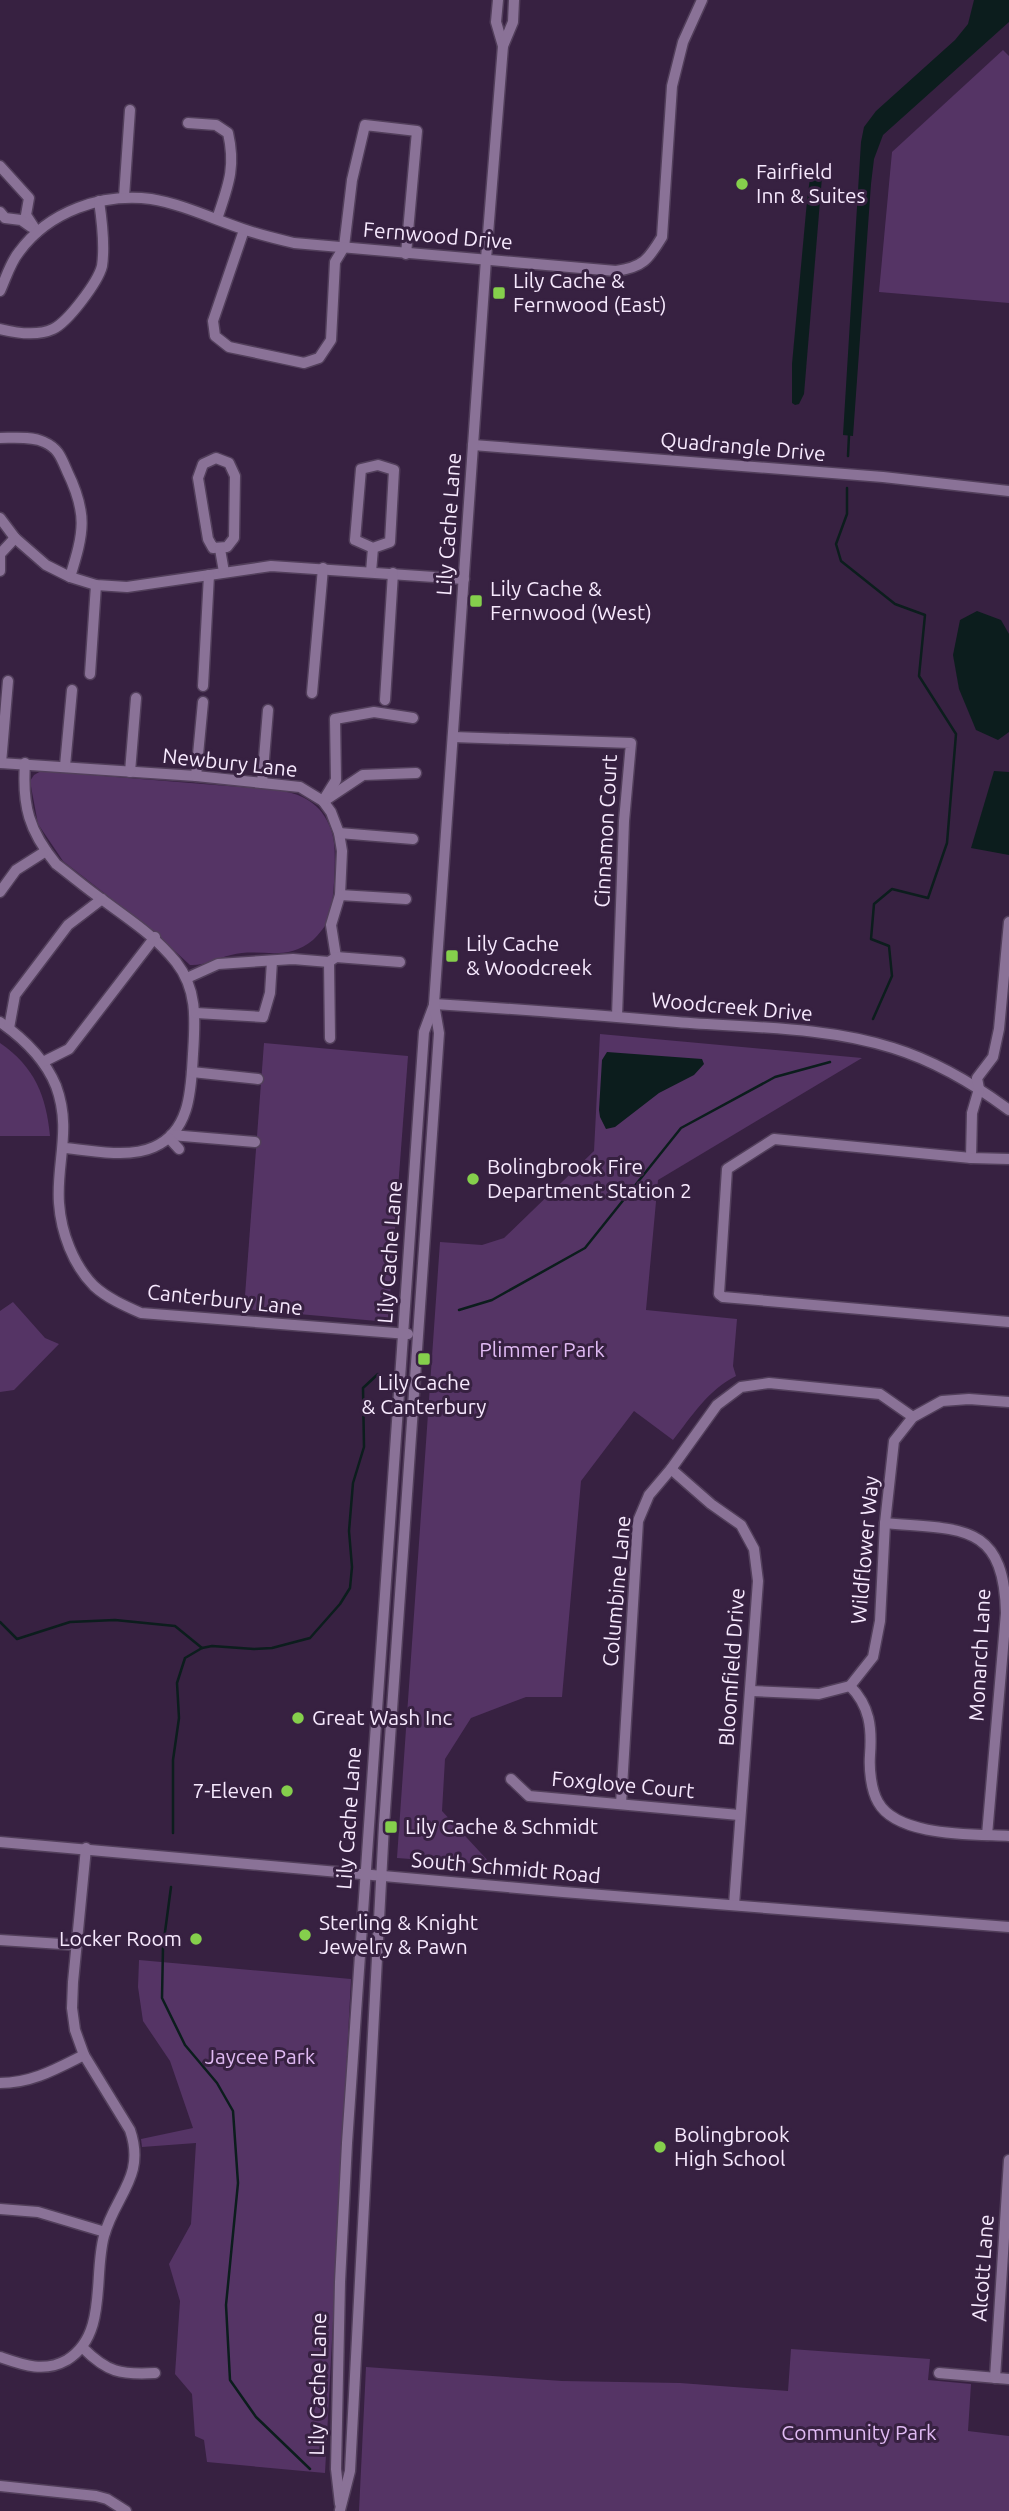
<svg xmlns="http://www.w3.org/2000/svg" width="1009" height="2511" font-family="Ubuntu,sans-serif">
  <style>
    .green { fill: #553465 }
    .water { fill: #0c1d1d }
    .lines { fill: none; stroke-linecap: round; stroke-linejoin: round }
    .stream { stroke: #0c1d1d; stroke-width: 2.5 }
    .minor-casing { stroke: #523f5b; stroke-width: 13 }
    .minor { stroke: #8a7297; stroke-width: 10 }
    .poi-dot { fill: #85cf4c; stroke: #372141; stroke-width: 2.5 }
    .labels { text-anchor: middle; stroke-width: 6; stroke-linejoin: round; paint-order: stroke }
    .poi-label { font-size: 21px; fill: #f7e9fe; stroke: #372141; text-anchor: start }
    .street-label { font-size: 21px; fill: #f7e9fe; stroke: #372141 }
    .park-label { font-size: 21px; fill: #e0baf3; stroke: #372141 }
  </style>
  <rect width="100%" height="100%" fill="#372141"/>
  <g class="green">
    <polygon points="1003,50 1009,56 1009,303 879,292 892,152"/>
    <path d="M 41,771 L 265,789 C 285,791 304,793 319,809 C 327,818 333,831 334,843 C 336,858 334,904 329,918 C 326,926 319,934 313,940 C 285,963 261,947 231,955 C 217,958 204,966 190,965 L 153,931 L 63,861 L 38,824 L 30,781 L 34,775 Z"/>
    <path d="M 600,1034 L 862,1058 L 658,1180 L 646,1310 L 737,1319 L 733,1366 L 736,1376 C 708,1390 692,1416 673,1440 L 634,1411 L 581,1481 L 562,1697 L 526,1697 L 471,1718 L 445,1759 L 442,1811 L 492,1865 L 397,1858 L 440,1242 L 482,1245 L 504,1238 L 594,1151 Z"/>
    <path d="M 0,1043 C 35,1067 46,1096 50,1136 L 0,1136 Z"/>
    <polygon points="264,1043 408,1056 388,1322 244,1309"/>
    <polygon points="13,1302 45,1338 59,1344 14,1390 0,1392 0,1311"/>
    <polygon points="139,1960 351,1979 325,2473 207,2462 204,2440 195,2436 192,2394 175,2374 180,2301 169,2264 191,2224 196,2143 142,2147 141,2139 193,2128 170,2061 143,2021 138,1987"/>
    <polygon points="791,2349 930,2359 928,2380 971,2384 968,2431 1009,2436 1009,2511 359,2511 366,2367 562,2381 680,2383 788,2391"/>
  </g>
  <g class="water">
    <polygon points="974,0 1009,0 1009,22 883,135 874,159 871,184 853,436 843,435 861,142 864,127 876,111 955,40 968,24"/>
    <polygon points="821,171 822,177 804,394 799,404 795,405 792,403 792,364 807,201 810,178"/>
    <polygon points="977,611 1001,620 1009,634 1009,732 998,740 976,730 959,689 953,655 960,620"/>
    <polygon points="994,771 1009,772 1009,855 971,848"/>
    <polygon points="607,1052 702,1059 704,1064 694,1075 659,1093 615,1127 606,1129 600,1117 599,1110 602,1060"/>
  </g>
  <g class="lines">
    <g class="stream">
      <polyline points="848,456 849,435"/>
      <polyline points="847,488 847,514 836,544 841,561 895,604 925,615 919,676 956,734 947,843 928,898 892,889 874,904 871,939 889,946 892,976 873,1019"/>
      <polyline points="459,1310 492,1300 585,1248 681,1128 775,1077 830,1062"/>
      <polyline points="0,1622 17,1639 70,1622 115,1620 175,1626 202,1648"/>
      <polyline points="173,1833 173,1760 179,1718 177,1683 185,1658 202,1648 212,1646 254,1649 272,1648 310,1638 340,1604 350,1588 352,1567 349,1531 353,1483 364,1447 363,1388 378,1374"/>
      <polyline points="171,1887 163,1947 162,1998 185,2045 217,2083 233,2111 238,2183 226,2305 230,2380 256,2417 310,2469"/>
    </g>
    <g class="minor-casing">
      <g id="minor">
        <polyline points="498,0 496,22 503,46"/>
        <path d="M 188,123 L 216,125 L 228,133 C 236,168 228,186 217,219"/>
        <polyline points="0,166 29,198 26,215 37,232"/>
        <polyline points="124,197 130,110"/>
        <polyline points="0,212 5,218 21,220 31,227"/>
        <polyline points="244,230 213,321 215,336 229,347 304,363 319,358 331,340 335,262 344,247 352,180 365,125 417,131 406,254"/>
        <path d="M 0,291 C 6,278 10,263 19,252 C 49,211 102,193 151,199 C 182,204 213,219 243,229 C 260,235 277,239 294,243 L 616,271 C 643,267 648,260 662,237 L 672,86 L 683,42 L 702,0"/>
        <path d="M 0,329 C 16,333 38,336 53,329 C 68,322 98,282 102,266 C 105,246 102,221 99,201"/>
        <path d="M 0,438 C 13,438 32,436 44,442 C 58,448 61,457 67,471 C 88,514 84,532 70,577"/>
        <polyline points="473,445 883,477 1009,491"/>
        <polygon points="216,458 229,463 235,476 234,538 227,547 213,548 208,539 198,478 203,464"/>
        <polyline points="0,518 15,538 46,565 70,577 96,585 127,587 271,566 464,579"/>
        <polyline points="220,549 224,572"/>
        <polyline points="0,571 0,554 15,538"/>
        <polyline points="371,572 373,548 390,542 394,470 378,465 361,469 355,540 373,548"/>
        <polyline points="90,674 96,585"/>
        <polyline points="203,686 209,575"/>
        <polyline points="312,693 323,568"/>
        <polyline points="385,700 393,573"/>
        <polyline points="453,737 631,743 624,821 617,1016"/>
        <polyline points="0,763 196,776 300,787 323,801 331,812 339,833 342,851 340,895 331,925 336,957 329,962 293,959 218,964 187,978"/>
        <polyline points="1,763 8,681"/>
        <path d="M 25,763 C 22,806 29,831 56,864 C 72,876 87,889 103,900 C 131,921 154,935 176,962 C 198,990 195,1021 193,1054 C 191,1088 191,1131 154,1147 C 127,1159 92,1150 64,1148"/>
        <polyline points="65,766 72,690"/>
        <polyline points="130,772 136,698"/>
        <polyline points="196,776 203,702"/>
        <polyline points="262,783 268,710"/>
        <polyline points="327,799 363,775 416,773"/>
        <polyline points="323,801 336,780 335,719 374,712 413,718"/>
        <polyline points="339,833 413,839"/>
        <polyline points="0,892 16,870 46,851"/>
        <polyline points="340,895 406,899"/>
        <polyline points="336,957 400,962"/>
        <polyline points="329,962 330,1038"/>
        <path d="M 434,1004 C 515,1009 596,1015 677,1022 C 749,1028 824,1026 893,1048 C 935,1061 974,1084 1009,1110"/>
        <polyline points="196,1013 263,1017 270,993 272,961"/>
        <path d="M 0,1022 C 23,1038 45,1059 56,1086 C 72,1129 56,1163 59,1203 C 61,1232 73,1265 94,1286 C 107,1298 125,1306 141,1313 L 408,1334"/>
        <polyline points="9,1028 15,995 68,925 102,899"/>
        <polyline points="43,1062 69,1049 155,937"/>
        <polyline points="192,1072 258,1079"/>
        <polyline points="171,1135 255,1142"/>
        <polyline points="169,1138 179,1149"/>
        <polyline points="971,1158 972,1113 979,1089 977,1078 993,1057 999,1029 1009,922"/>
        <polyline points="1009,1159 971,1158 774,1139 727,1169 719,1294 723,1297 1009,1322"/>
        <polyline points="671,1469 711,1504 741,1525 754,1549 758,1581 734,1905"/>
        <path d="M 885,1523 C 959,1530 1004,1521 1006,1613 L 987,1835"/>
        <path d="M 850,1686 C 870,1706 872,1728 870,1755 C 869,1769 871,1790 878,1802 C 897,1837 974,1834 1009,1836"/>
        <polyline points="751,1691 819,1694 850,1686 873,1657 880,1621 885,1523 894,1441 913,1417 942,1401 969,1399 1009,1402"/>
        <polyline points="511,1779 529,1796 739,1815"/>
        <polyline points="621,1804 638,1521 649,1495 671,1469 717,1405 741,1387 769,1383 880,1394 913,1417"/>
        <polyline points="0,1842 563,1892 1009,1927"/>
        <polyline points="0,1940 77,1945"/>
        <path d="M 0,2083 C 32,2083 56,2069 84,2055"/>
        <polyline points="0,2209 38,2212 105,2232"/>
        <path d="M 83,2348 C 107,2372 120,2375 155,2373"/>
        <path d="M 0,2357 C 23,2365 44,2373 67,2360 C 108,2335 93,2276 104,2236 C 115,2195 146,2177 130,2130 L 84,2055 L 75,2030 L 72,2008 L 73,1982 L 86,1848"/>
        <polyline points="939,2373 1009,2379"/>
        <polyline points="995,2378 1009,2160"/>
        <polyline points="0,2486 96,2496 107,2499 126,2511"/>
        <polyline points="340,2504 336,2469 340,2282 347,2143 424,1032 434,1005"/>
        <polyline points="340,2510 350,2471 384,1825 439,1033 434,1004 486,259 503,46 513,22 514,0"/>
      </g>
    </g>
    <use href="#minor" class="minor"/>
  </g>
  <g class="poi-dot">
    <circle cx="742" cy="184" r="7"/>
    <rect x="492" y="286" width="14" height="14" rx="3.5"/>
    <rect x="469" y="594" width="14" height="14" rx="3.5"/>
    <rect x="445" y="949" width="14" height="14" rx="3.5"/>
    <circle cx="473" cy="1179" r="7"/>
    <rect x="417" y="1352" width="14" height="14" rx="3.5"/>
    <circle cx="298" cy="1718" r="7"/>
    <circle cx="287" cy="1791" r="7"/>
    <rect x="384" y="1820" width="14" height="14" rx="3.5"/>
    <circle cx="305" cy="1935" r="7"/>
    <circle cx="196" cy="1939" r="7"/>
    <circle cx="660" cy="2147" r="7"/>
  </g>
  <g class="labels">
    <g class="poi-label">
      <text x="756" y="179">Fairfield<tspan x="756" dy="24">Inn &amp; Suites</tspan></text>
      <text x="513" y="288">Lily Cache &amp;<tspan x="513" dy="24">Fernwood (East)</tspan></text>
      <text x="490" y="596">Lily Cache &amp;<tspan x="490" dy="24">Fernwood (West)</tspan></text>
      <text x="466" y="951">Lily Cache<tspan x="466" dy="24">&amp; Woodcreek</tspan></text>
      <text x="487" y="1174">Bolingbrook Fire<tspan x="487" dy="24">Department Station 2</tspan></text>
      <text x="424" y="1390" text-anchor="middle">Lily Cache<tspan x="424" dy="24">&amp; Canterbury</tspan></text>
      <text x="312" y="1725">Great Wash Inc</text>
      <text x="273" y="1798" text-anchor="end">7-Eleven</text>
      <text x="405" y="1834">Lily Cache &amp; Schmidt</text>
      <text x="319" y="1930">Sterling &amp; Knight<tspan x="319" dy="24">Jewelry &amp; Pawn</tspan></text>
      <text x="182" y="1946" text-anchor="end">Locker Room</text>
      <text x="674" y="2142">Bolingbrook<tspan x="674" dy="24">High School</tspan></text>
    </g>
    <g class="street-label">
      <text transform="translate(438 236) rotate(5)" y="7">Fernwood Drive</text>
      <text transform="translate(743 447) rotate(5)" y="7">Quadrangle Drive</text>
      <text transform="translate(449 524) rotate(-86)" y="7">Lily Cache Lane</text>
      <text transform="translate(230 763) rotate(6)" y="7">Newbury Lane</text>
      <text transform="translate(606 831) rotate(-87)" y="7">Cinnamon Court</text>
      <text transform="translate(732 1007) rotate(5)" y="7">Woodcreek Drive</text>
      <text transform="translate(390 1252) rotate(-86)" y="7">Lily Cache Lane</text>
      <text transform="translate(225 1300) rotate(6)" y="7">Canterbury Lane</text>
      <text transform="translate(865 1550) rotate(-85)" y="7">Wildflower Way</text>
      <text transform="translate(617 1591) rotate(-85)" y="7">Columbine Lane</text>
      <text transform="translate(980 1655) rotate(-87)" y="7">Monarch Lane</text>
      <text transform="translate(732 1667) rotate(-86)" y="7">Bloomfield Drive</text>
      <text transform="translate(623 1785) rotate(5)" y="7">Foxglove Court</text>
      <text transform="translate(349 1818) rotate(-86)" y="7">Lily Cache Lane</text>
      <text transform="translate(506 1868) rotate(5)" y="7">South Schmidt Road</text>
      <text transform="translate(983 2268) rotate(-86)" y="7">Alcott Lane</text>
      <text transform="translate(318 2384) rotate(-89)" y="7">Lily Cache Lane</text>
    </g>
    <g class="park-label">
      <text x="542" y="1357">Plimmer Park</text>
      <text x="260" y="2064">Jaycee Park</text>
      <text x="859" y="2440">Community Park</text>
    </g>
  </g>
</svg>
